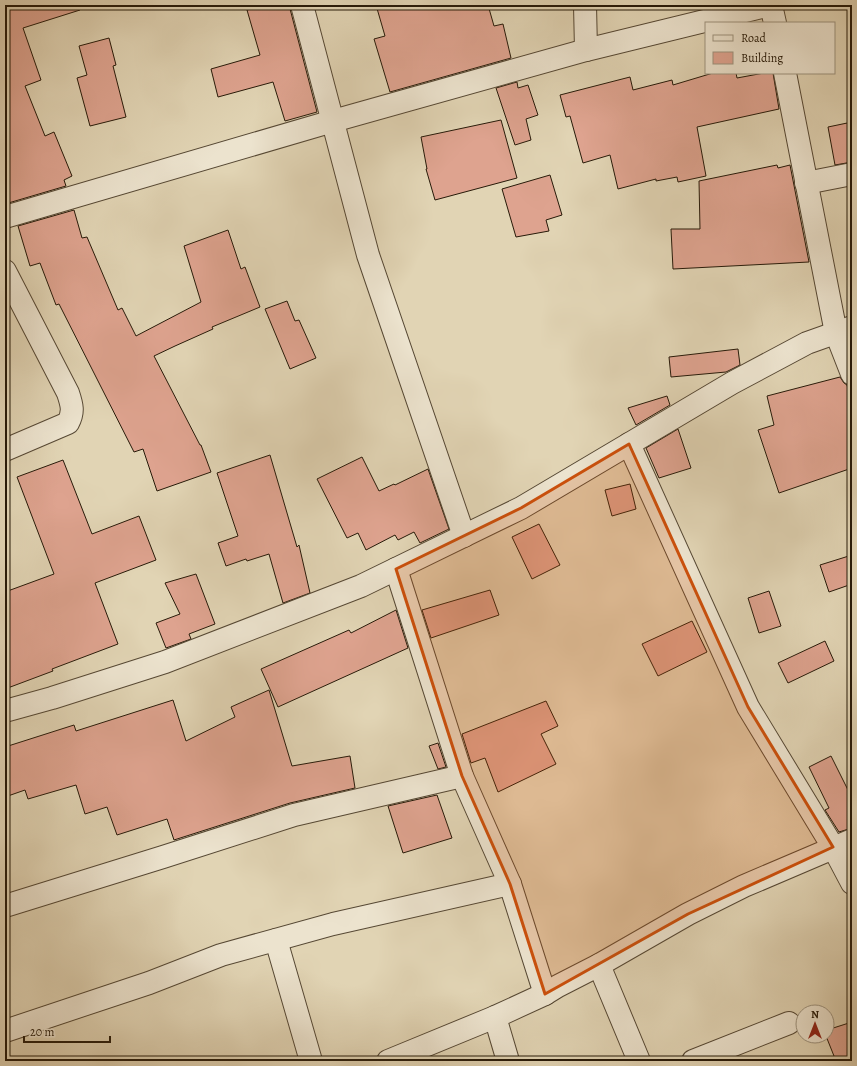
<svg xmlns="http://www.w3.org/2000/svg" width="857" height="1066" font-family="Alegreya,serif">
  <style>
    .building { fill: #dea38f; stroke: #271a09 }
    .lines { fill: none; stroke-linecap: round; stroke-linejoin: round }
    .minor-casing { stroke: #564834; stroke-width: 24 }
    .minor { stroke: #ece3ce; stroke-width: 22 }
    .marked { fill: #cb500c; fill-opacity: 0.2; stroke: #cb500c; stroke-width: 3; stroke-linejoin: round }
  </style>
  <rect width="100%" height="100%" fill="#e1d4b4"/>
  <filter id="stains"><feTurbulence type="fractalNoise" baseFrequency=".005" numOctaves="4"/><feColorMatrix values="0 0 0 0 .2 0 0 0 0 .09 0 0 0 0 .02 0 0 0 .5 -.17"/></filter>
  <radialGradient id="worn" r=".72"><stop offset=".6" stop-color="#630" stop-opacity="0"/><stop offset="1" stop-color="#630" stop-opacity=".3"/></radialGradient>
  <g class="building">
    <polygon points="5,5 79,5 80,10 23,28 41,80 25,86 45,136 54,132 72,176 64,180 66,186 5,204"/>
    <polygon points="265,5 289,5 317,112 285,121 273,82 218,97 211,69 260,55 247,10"/>
    <polygon points="376,5 488,5 494,26 503,24 511,58 390,92 374,39 385,36"/>
    <polygon points="109,38 116,65 113,66 126,117 90,126 77,78 87,75 79,46"/>
    <polygon points="713,73 736,73 737,78 764,73 773,73 779,109 697,127 706,176 678,182 677,177 656,181 656,179 618,189 610,155 583,163 570,116 566,117 560,95 630,77 633,90 672,80 673,85"/>
    <polygon points="517,82 518,88 528,85 538,115 526,119 531,140 515,145 496,88"/>
    <polygon points="501,120 517,178 435,200 426,169 427,169 421,137"/>
    <polygon points="852,122 852,162 835,165 828,127"/>
    <polygon points="777,165 778,168 790,165 809,262 673,269 671,229 700,229 699,181"/>
    <polygon points="550,175 562,215 546,220 549,231 516,237 502,189"/>
    <polygon points="74,210 82,238 87,237 118,310 122,308 136,336 201,302 184,246 228,230 241,269 245,267 260,307 212,327 213,329 175,346 154,356 200,445 201,445 211,472 157,491 143,449 134,452 59,304 56,305 40,263 30,266 18,226"/>
    <polygon points="287,301 295,321 299,320 316,358 290,369 265,309"/>
    <polygon points="738,349 740,365 726,372 671,377 669,357"/>
    <polygon points="840,377 844,383 847,385 852,404 852,468 779,493 758,430 774,425 767,396"/>
    <polygon points="667,396 670,405 636,425 628,408"/>
    <polygon points="678,429 691,468 659,478 646,448"/>
    <polygon points="270,455 297,547 299,545 310,593 283,603 269,554 247,561 246,559 226,566 218,543 238,536 217,473"/>
    <polygon points="362,457 379,491 394,484 395,485 428,469 449,529 420,543 414,532 398,540 395,535 366,550 358,533 347,538 317,479"/>
    <polygon points="63,460 92,534 139,516 156,560 95,583 118,644 52,669 53,671 5,689 5,592 54,574 17,477"/>
    <polygon points="630,484 636,509 612,516 605,490"/>
    <polygon points="539,524 560,565 532,579 512,537"/>
    <polygon points="852,555 852,584 829,592 820,565"/>
    <polygon points="196,574 215,624 189,634 191,639 166,648 156,623 180,614 165,583"/>
    <polygon points="490,590 499,615 431,638 422,610"/>
    <polygon points="769,591 781,626 759,633 748,598"/>
    <polygon points="396,610 408,648 278,707 261,669 349,630 351,633"/>
    <polygon points="692,621 707,652 658,676 642,644"/>
    <polygon points="825,641 834,661 788,683 778,663"/>
    <polygon points="269,690 292,766 350,756 355,788 290,803 174,840 167,819 117,835 107,807 85,814 76,785 28,799 25,790 5,797 5,747 74,725 76,731 173,700 186,741 235,717 231,707"/>
    <polygon points="546,701 558,726 541,734 556,764 498,792 485,758 471,763 462,734"/>
    <polygon points="438,743 446,767 438,769 429,746"/>
    <polygon points="831,756 852,798 852,828 839,832 825,810 829,808 809,767"/>
    <polygon points="437,795 452,838 403,853 388,806"/>
    <polygon points="852,1022 852,1061 836,1061 826,1036 827,1030"/>
  </g>
  <g class="lines">
    <g class="minor-casing">
      <g id="minor">
        <polyline points="302,5 368,255 464,536"/>
        <polyline points="585,5 586,50"/>
        <polyline points="771,5 775,23"/>
        <polyline points="785,73 836,333 852,374"/>
        <polyline points="806,183 852,174"/>
        <polyline points="5,217 333,121 586,50 770,5"/>
        <path d="M 5,271 L 68,393 C 72,405 74,412 68,423 L 5,450"/>
        <polyline points="629,444 748,707 833,847 852,883"/>
        <polyline points="396,569 462,776 510,884 545,994"/>
        <polyline points="5,711 52,698 165,662 361,586 521,508 732,383 807,343 852,327"/>
        <polyline points="5,906 163,857 294,815 462,776"/>
        <polyline points="276,940 311,1061"/>
        <polyline points="599,965 639,1061"/>
        <polyline points="495,1017 508,1061"/>
        <polyline points="5,1031 149,983 221,955 333,924 510,884"/>
        <polyline points="388,1061 495,1017 545,994 558,986 599,965 688,914 744,886 852,840"/>
        <polyline points="693,1061 789,1023"/>
      </g>
    </g>
    <use href="#minor" class="minor"/>
  </g>
  <path class="marked" d="M 629,444 L 748,707 L 833,847 L 688,914 L 545,994 L 510,884 L 462,776 L 396,569 L 521,508 Z"/>
  <rect width="857" height="1066" fill="none" stroke="#e1d4b4" stroke-width="20"/>
  <rect x="6" y="6" width="845" height="1054" fill="none" stroke="#271a09" stroke-width="2"/>
  <rect x="10" y="10" width="837" height="1046" fill="none" stroke="#271a09"/>
  <rect x="705" y="22" width="130" height="52" fill="#ece3ce" stroke="#9d937f"/>
  <rect x="713" y="35" width="20" height="6" fill="#ece3ce" stroke="#9d937f"/>
  <text x="741" y="42" font-size="12" fill="#271a09">Road</text>
  <rect x="713" y="52" width="20" height="12" fill="#dea38f" stroke="#9d937f"/>
  <text x="741" y="62" font-size="12" fill="#271a09">Building</text>
  <g transform="translate(815 1024)"><circle r="19" fill="#ece3ce" stroke="#9d937f"/>
  <path d="M0-3L7 15L0 10L-7 15Z" fill="#8f2418"/>
  <text y="-6" font-size="11" font-weight="bold" text-anchor="middle" fill="#271a09">N</text>
  </g>
  <path d="M24 1036v6h86v-6" fill="none" stroke="#271a09" stroke-width="2"/>
  <text x="30" y="1036" font-size="12" fill="#271a09" stroke="#ece3ce" stroke-width="3" paint-order="stroke">20 m</text>
  <rect width="100%" height="100%" filter="url(#stains)"/>
  <rect width="100%" height="100%" fill="url(#worn)"/>
</svg>
